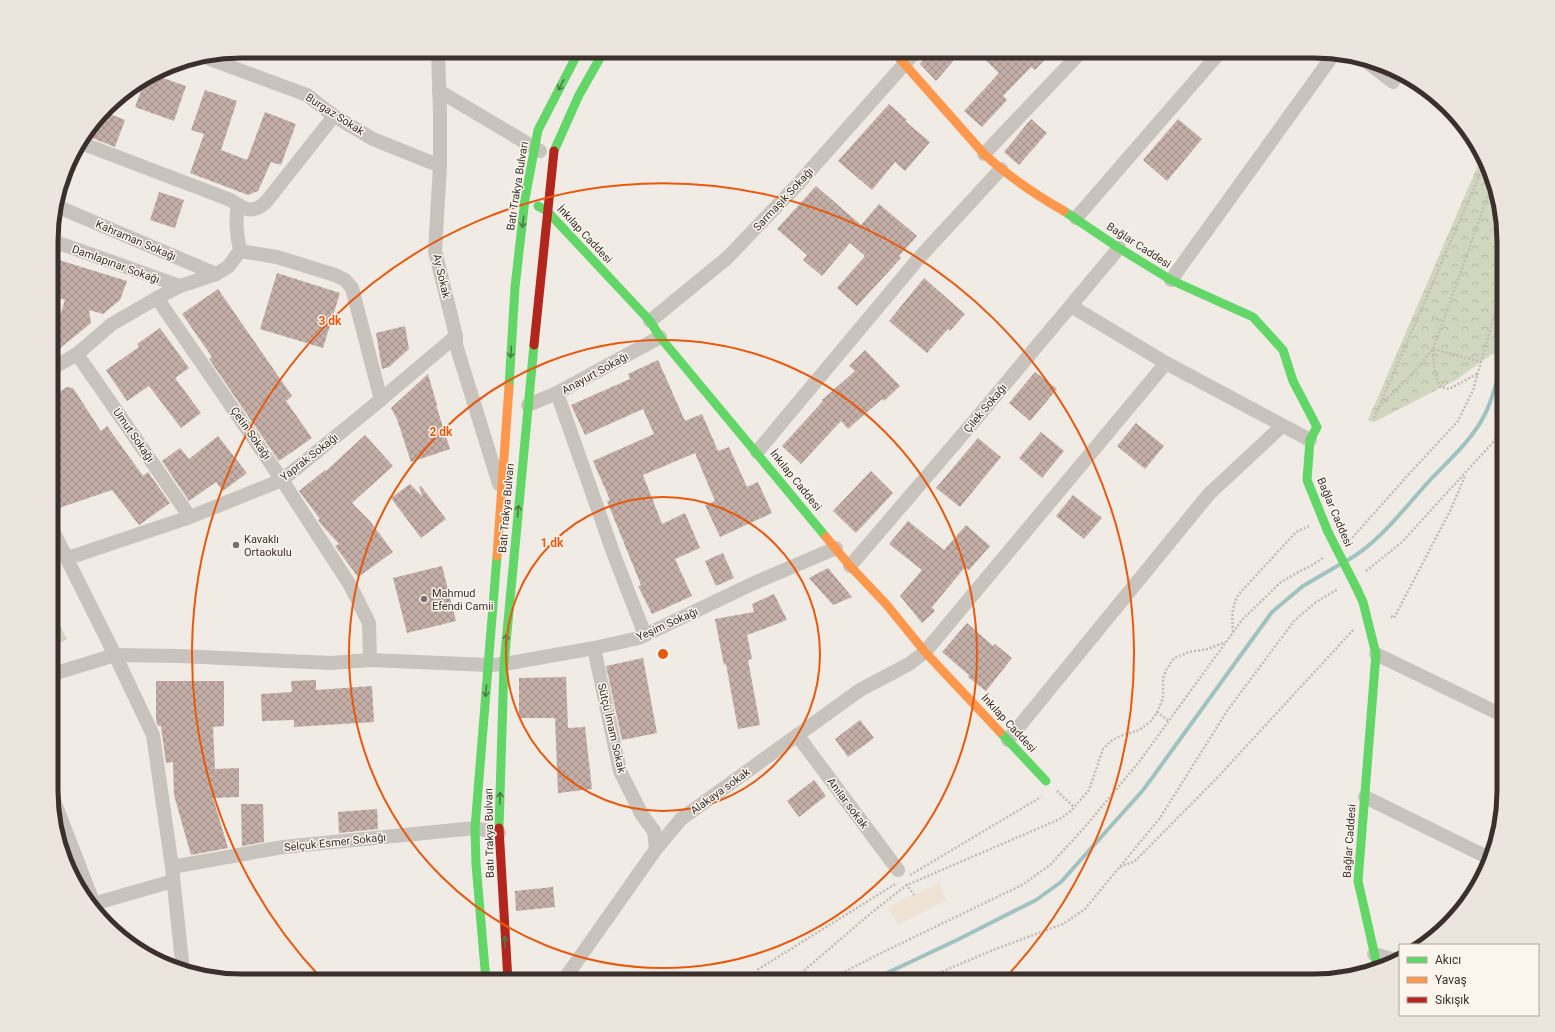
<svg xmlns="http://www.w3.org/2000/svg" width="1555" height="1032" font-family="Roboto,sans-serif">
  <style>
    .park { fill: url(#park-crowns) }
    .garden { fill: #d1d6bf }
    .plaza { fill: #eee3d5 }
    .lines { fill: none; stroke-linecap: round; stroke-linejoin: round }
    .stream { stroke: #a1c2c1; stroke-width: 4 }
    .building { fill: url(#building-cross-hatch) }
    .path { stroke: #c2bbb6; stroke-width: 2.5; stroke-dasharray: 2 2; stroke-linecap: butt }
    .street { stroke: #c9c3be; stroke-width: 14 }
    .fast { stroke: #63d668; stroke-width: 9 }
    .slow { stroke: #ff974d; stroke-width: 9 }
    .jam { stroke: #b3261e; stroke-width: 9 }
    .fast-bridge { stroke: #63d668; stroke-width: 9 }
    .oneway { stroke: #4d7b46 }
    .ring { fill: none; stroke: #e8590c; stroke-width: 2 }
    .poi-dot { fill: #7a716c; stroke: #fbf5ee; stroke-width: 1.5 }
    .labels { text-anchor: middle; stroke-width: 3; stroke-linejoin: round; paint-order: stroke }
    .street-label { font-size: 11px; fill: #3b302b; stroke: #fbf5ee }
    .poi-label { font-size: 11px; fill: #3b302b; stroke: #fbf5ee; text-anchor: start }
    .rim { fill: none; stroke: #3b302b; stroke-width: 5 }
    .centre { fill: #e8590c; stroke: #fbf5ee; stroke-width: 2 }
    .ring-label { font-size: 12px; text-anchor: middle; font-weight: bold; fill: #e8590c; stroke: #fbf5ee; stroke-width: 3; stroke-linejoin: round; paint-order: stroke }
  </style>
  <defs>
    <pattern id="park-crowns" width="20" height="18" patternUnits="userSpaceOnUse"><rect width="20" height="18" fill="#d1d6bf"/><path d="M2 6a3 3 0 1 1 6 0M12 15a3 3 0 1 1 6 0" fill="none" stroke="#b4b8a4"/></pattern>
    <pattern id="building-cross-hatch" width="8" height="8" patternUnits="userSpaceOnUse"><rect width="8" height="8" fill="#c3afa7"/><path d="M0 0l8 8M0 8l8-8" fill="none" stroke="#a08f88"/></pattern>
  </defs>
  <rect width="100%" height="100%" fill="#f0ebe5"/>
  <polygon class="park" points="1482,156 1504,229 1504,357 1492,354 1456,380 1374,422 1368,420"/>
  <polygon class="garden" points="53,613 67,639 53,646"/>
  <polygon class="plaza" points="939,883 947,900 898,925 888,907"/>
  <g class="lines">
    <g class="stream">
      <path d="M 1348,560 C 1380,542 1406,506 1431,479 C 1450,459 1471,441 1484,416 C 1494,398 1498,375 1504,355"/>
      <polyline points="870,981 957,940 1036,900 1061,882 1144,789 1272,612 1303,586 1339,565"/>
    </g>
  </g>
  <g class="building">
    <polygon points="931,51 962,51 936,81 920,64"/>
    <polygon points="976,51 1053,51 1035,70 1031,67 1003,96 1007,100 982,127 964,111 999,73"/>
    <polygon points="154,75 186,86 174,121 135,107 145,80"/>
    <polygon points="205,90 237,101 221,150 247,160 265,112 296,124 281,165 271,162 258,191 248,195 190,173 204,134 191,130"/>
    <polygon points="889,104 907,120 905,121 930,142 905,171 895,162 872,190 838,161"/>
    <polygon points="105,112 125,120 115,147 87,136"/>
    <polygon points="1031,119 1047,133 1019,165 1004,152"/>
    <polygon points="1178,119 1202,139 1167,181 1143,160"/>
    <polygon points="816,186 861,225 879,204 917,236 899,256 901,258 857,306 837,288 865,256 850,243 822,276 803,260 807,255 777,229"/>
    <polygon points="159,192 184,200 175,228 150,220"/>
    <polygon points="59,260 127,281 120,300 103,314 89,310 91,323 53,354 53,338 65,300 53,296 53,282"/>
    <polygon points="277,273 340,293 323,348 260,329"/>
    <polygon points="924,278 965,314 950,331 948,329 927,353 889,321"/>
    <polygon points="218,289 292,396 286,401 312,438 279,461 209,359 212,357 182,314"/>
    <polygon points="405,326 409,349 389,367 382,369 376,333"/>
    <polygon points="160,328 189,368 175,378 201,413 181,428 149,386 127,401 106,370 139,347 137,344"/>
    <polygon points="865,350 900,386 884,401 882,399 848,429 841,421 801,464 782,446 823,401 822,400 855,371 849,366"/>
    <polygon points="658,360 685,421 702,414 718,451 729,447 747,487 758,482 772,513 720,537 705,505 715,501 695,453 643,475 662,524 685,513 700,548 675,559 692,596 652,614 638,586 641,585 607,501 610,500 593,461 654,434 643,409 585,435 571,405 630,379 628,374"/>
    <polygon points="1035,372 1057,389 1030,421 1009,403"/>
    <polygon points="428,374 437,405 436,405 450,449 411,462 397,419 391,408"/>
    <polygon points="66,387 73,388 101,431 107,426 143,476 148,472 170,503 139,525 112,490 56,509 53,502 53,398"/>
    <polygon points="1136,423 1164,446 1145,469 1117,446"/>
    <polygon points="1041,432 1064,451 1042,478 1019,458"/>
    <polygon points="365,435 393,466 352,503 370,521 393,552 358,577 335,546 339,544 320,523 318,520 320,519 299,491 325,470 326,471"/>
    <polygon points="218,436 247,473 223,491 216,482 189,501 162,461 180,448 189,459"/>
    <polygon points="978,438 1001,457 960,507 936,488"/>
    <polygon points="871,471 893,493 856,533 833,511"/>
    <polygon points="410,484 423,497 419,487 421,486 446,519 421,538 391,498"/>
    <polygon points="1073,495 1102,518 1084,539 1056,516"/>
    <polygon points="908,521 944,550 966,525 990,546 969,570 965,567 932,607 935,611 922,623 900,596 922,570 889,544"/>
    <polygon points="723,553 734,578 716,586 705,561"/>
    <polygon points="442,566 456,621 407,633 393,578"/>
    <polygon points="828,568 852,597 833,605 809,578"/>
    <polygon points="774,594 787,620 747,635 752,659 748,660 760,725 738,729 726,664 724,665 715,619 754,612 752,604"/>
    <polygon points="967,623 993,646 995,644 1012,658 986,691 968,677 969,675 942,652"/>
    <polygon points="643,658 657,733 622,740 606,666"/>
    <polygon points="566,677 568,728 585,727 592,789 558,793 555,718 519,718 519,678"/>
    <polygon points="316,680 316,690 372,686 374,722 294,727 294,720 262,721 261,694 292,692 291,681"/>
    <polygon points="156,681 224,681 224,726 213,727 215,769 239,768 239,797 213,798 228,848 191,855 174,795 173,762 166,763 161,726 158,726 156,721"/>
    <polygon points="860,720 874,738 848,757 835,739"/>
    <polygon points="814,780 826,796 799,817 787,801"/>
    <polygon points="241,804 263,804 264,842 242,846"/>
    <polygon points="377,809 378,829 339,833 338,812"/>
    <polygon points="553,887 555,907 516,911 515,891"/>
  </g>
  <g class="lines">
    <g class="path">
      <polyline points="1432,317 1443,321"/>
      <path d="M 1477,374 L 1449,389 L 1441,387 C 1433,376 1434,362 1433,349 L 1481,362"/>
      <polyline points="1379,407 1413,373 1433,349 1491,187"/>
      <polyline points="1374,418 1484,165"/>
      <polyline points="1349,540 1353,537 1408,475 1458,421 1473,390 1504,282"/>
      <polyline points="1366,571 1402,542 1496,439 1504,425"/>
      <polyline points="1391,616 1394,618 1450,511 1465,476"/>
      <path d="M 1233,632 C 1232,618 1231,607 1239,594 L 1296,532 L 1309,526"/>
      <polyline points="1157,712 1169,721"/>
      <polyline points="1057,791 1074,807"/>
      <polyline points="1120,867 1135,861 1216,779 1354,629"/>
      <polyline points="910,875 1041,797"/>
      <polyline points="906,884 914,895"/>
      <polyline points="754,981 757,970 897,883"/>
      <polyline points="792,981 871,913 907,885 1060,819 1071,811 1089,790 1103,749 1111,741 1120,736 1139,730 1150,722 1157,713 1163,698 1163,678 1166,670 1174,658 1189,652 1208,649 1225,642"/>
      <polyline points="827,981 875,956 1022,885 1050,865 1084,828 1139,762 1242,620 1281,582 1300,571 1311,566 1324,557"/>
      <polyline points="920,981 993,950 1063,924 1085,909 1160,818 1227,711 1294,621 1316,602 1338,589"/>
    </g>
    <g class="street">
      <polyline points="438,51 440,114 440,166 435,251 456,336 456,345 499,484"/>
      <polyline points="207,58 307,95 334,116 373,139 440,166"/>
      <polyline points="1363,59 1393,82"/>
      <polyline points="439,91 540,151"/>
      <path d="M 81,143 L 228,199 C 245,208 250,216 266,202 L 334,116"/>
      <polyline points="984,154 1082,51"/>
      <polyline points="56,206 216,274"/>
      <polyline points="1076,218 1221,51"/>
      <polyline points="53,241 180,286"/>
      <polyline points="240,251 277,257 335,275 345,280 352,288 381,400"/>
      <polyline points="1171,280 1334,54"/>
      <polyline points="157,298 282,480 350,585 369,623 370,660"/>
      <polyline points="1071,306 1166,363 1310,440"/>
      <polyline points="650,321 727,258 798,184 916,51"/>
      <polyline points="77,354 190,517"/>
      <path d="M 53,368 L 77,354 L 112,324 L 157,298 L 180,286 L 216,274 L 228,267 L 240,251 C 237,235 235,221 238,205"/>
      <polyline points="557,393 614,555 645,635"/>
      <polyline points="528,405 557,393 660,337"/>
      <polyline points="757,452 919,258 1001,169"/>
      <polyline points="53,531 115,655 153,735 172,867 183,971"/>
      <polyline points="68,558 190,517 282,480 372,407 456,336"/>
      <polyline points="850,566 975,420 1119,248"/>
      <polyline points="594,648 620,771 642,815 654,831 656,849"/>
      <polyline points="1376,654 1504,716"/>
      <polyline points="53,674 115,655 179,656 331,663 370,660 488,665 504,664 594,648 639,638 752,584 836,548"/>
      <polyline points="797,735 898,870"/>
      <polyline points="1008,740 1209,494 1282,426"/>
      <polyline points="1365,797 1491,859"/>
      <polyline points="53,798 94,904"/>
      <polyline points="172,867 283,847 475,828 499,833"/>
      <polyline points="93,904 173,881"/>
      <polyline points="1374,954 1395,960"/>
      <polyline points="563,981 656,849 681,819 860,690 909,664 925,652 1166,363"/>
    </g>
    <g class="fast">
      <polyline points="554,151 579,95 604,51"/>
      <polyline points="538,206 547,211 650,321 660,337 826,537"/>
      <polyline points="1064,211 1119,248 1171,280 1253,317 1283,350 1293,381 1317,427 1310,440 1307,480 1328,532"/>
      <polyline points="509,387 515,287 525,199 538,130 579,51"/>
      <polyline points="1356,587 1363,602 1376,654 1358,881 1377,965"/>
      <polyline points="1000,732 1046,781"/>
      <polyline points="499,828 504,664 534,345"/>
      <polyline points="486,981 476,864 475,828 497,556"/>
    </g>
    <g class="slow">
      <path d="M 893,51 L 984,154 C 1008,176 1036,195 1064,211"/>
      <polyline points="826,537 850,566 886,604 925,652 1000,732"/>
      <polyline points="497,556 509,387"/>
    </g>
    <g class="jam">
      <polyline points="534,345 554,151"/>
      <polyline points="499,828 508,981"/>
    </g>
    <polyline class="fast-bridge" points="1328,532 1356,587"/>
  </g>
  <defs><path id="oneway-shaft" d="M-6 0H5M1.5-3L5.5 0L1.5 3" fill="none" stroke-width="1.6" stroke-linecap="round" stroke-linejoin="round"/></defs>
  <g class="oneway">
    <use href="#oneway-shaft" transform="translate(561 85) rotate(118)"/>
    <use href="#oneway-shaft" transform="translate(523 222) rotate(97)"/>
    <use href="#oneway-shaft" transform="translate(511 352) rotate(94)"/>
    <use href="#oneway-shaft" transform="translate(518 511) rotate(-85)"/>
    <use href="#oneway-shaft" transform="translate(506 640) rotate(-85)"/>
    <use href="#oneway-shaft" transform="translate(486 691) rotate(95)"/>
    <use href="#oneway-shaft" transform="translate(500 798) rotate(-88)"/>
    <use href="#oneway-shaft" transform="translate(505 942) rotate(-93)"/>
  </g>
  <g class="ring">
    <circle cx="663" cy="654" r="157"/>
    <circle cx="663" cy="654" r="314"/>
    <path d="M321 978A471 471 0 1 1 1005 978"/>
  </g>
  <g class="poi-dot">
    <circle cx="236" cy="545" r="4"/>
    <circle cx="424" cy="599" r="4"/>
  </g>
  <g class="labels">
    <g class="street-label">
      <text transform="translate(335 114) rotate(33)" y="4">Burgaz Sokak</text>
      <text transform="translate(517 186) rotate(-81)" y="4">Batı Trakya Bulvarı</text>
      <text transform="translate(783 199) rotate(-47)" y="4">Sarmaşık Sokağı</text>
      <text transform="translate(585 234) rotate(47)" y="4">İnkılap Caddesi</text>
      <text transform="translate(136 240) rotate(23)" y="4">Kahraman Sokağı</text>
      <text transform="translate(1139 245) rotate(33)" y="4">Bağlar Caddesi</text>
      <text transform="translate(116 264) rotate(20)" y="4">Damlapınar Sokağı</text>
      <text transform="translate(442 276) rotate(77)" y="4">Ay Sokak</text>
      <text transform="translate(595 373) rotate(-29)" y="4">Anayurt Sokağı</text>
      <text transform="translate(985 408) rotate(-50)" y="4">Çilek Sokağı</text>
      <text transform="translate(251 433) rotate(55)" y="4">Çetin Sokağı</text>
      <text transform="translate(134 435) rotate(55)" y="4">Umut Sokağı</text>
      <text transform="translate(309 457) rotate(-38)" y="4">Yaprak Sokağı</text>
      <text transform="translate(796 480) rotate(51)" y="4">İnkılap Caddesi</text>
      <text transform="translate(506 508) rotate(-85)" y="4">Batı Trakya Bulvarı</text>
      <text transform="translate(1335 512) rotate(67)" y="4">Bağlar Caddesi</text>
      <text transform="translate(667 624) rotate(-24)" y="4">Yeşim Sokağı</text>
      <text transform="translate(1009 723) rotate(47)" y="4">İnkılap Caddesi</text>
      <text transform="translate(612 728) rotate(77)" y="4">Sütçü İmam Sokak</text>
      <text transform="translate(720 791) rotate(-36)" y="4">Alakaya sokak</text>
      <text transform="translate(848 803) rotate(53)" y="4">Anılar sokak</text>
      <text transform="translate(489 833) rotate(-91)" y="4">Batı Trakya Bulvarı</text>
      <text transform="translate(1349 841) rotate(-86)" y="4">Bağlar Caddesi</text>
      <text transform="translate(335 842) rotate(-6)" y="4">Selçuk Esmer Sokağı</text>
    </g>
    <g class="poi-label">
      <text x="244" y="543">Kavaklı<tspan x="244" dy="13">Ortaokulu</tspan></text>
      <text x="432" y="597">Mahmud<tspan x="432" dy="13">Efendi Camii</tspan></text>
    </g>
  </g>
  <path d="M0 0H1555V1032H0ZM241 58H1314A183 183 0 0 1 1497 241V791A183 183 0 0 1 1314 974H241A183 183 0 0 1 58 791V241A183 183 0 0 1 241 58Z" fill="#ece5de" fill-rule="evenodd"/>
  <path class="rim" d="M241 58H1314A183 183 0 0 1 1497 241V791A183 183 0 0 1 1314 974H241A183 183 0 0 1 58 791V241A183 183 0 0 1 241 58Z"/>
  <circle cx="663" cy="654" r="6" class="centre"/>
  <g class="ring-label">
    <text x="330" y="325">3 dk</text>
    <text x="441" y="436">2 dk</text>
    <text x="552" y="547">1 dk</text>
  </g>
  <rect x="1399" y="944" width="140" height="72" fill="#fbf5ee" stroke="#aea6a0"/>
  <rect x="1407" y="957" width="20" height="6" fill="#63d668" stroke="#aea6a0"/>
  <text x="1435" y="964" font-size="12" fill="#3b302b">Akıcı</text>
  <rect x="1407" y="977" width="20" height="6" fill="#ff974d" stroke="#aea6a0"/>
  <text x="1435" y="984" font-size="12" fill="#3b302b">Yavaş</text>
  <rect x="1407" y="997" width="20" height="6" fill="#b3261e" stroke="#aea6a0"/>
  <text x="1435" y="1004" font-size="12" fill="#3b302b">Sıkışık</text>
</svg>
